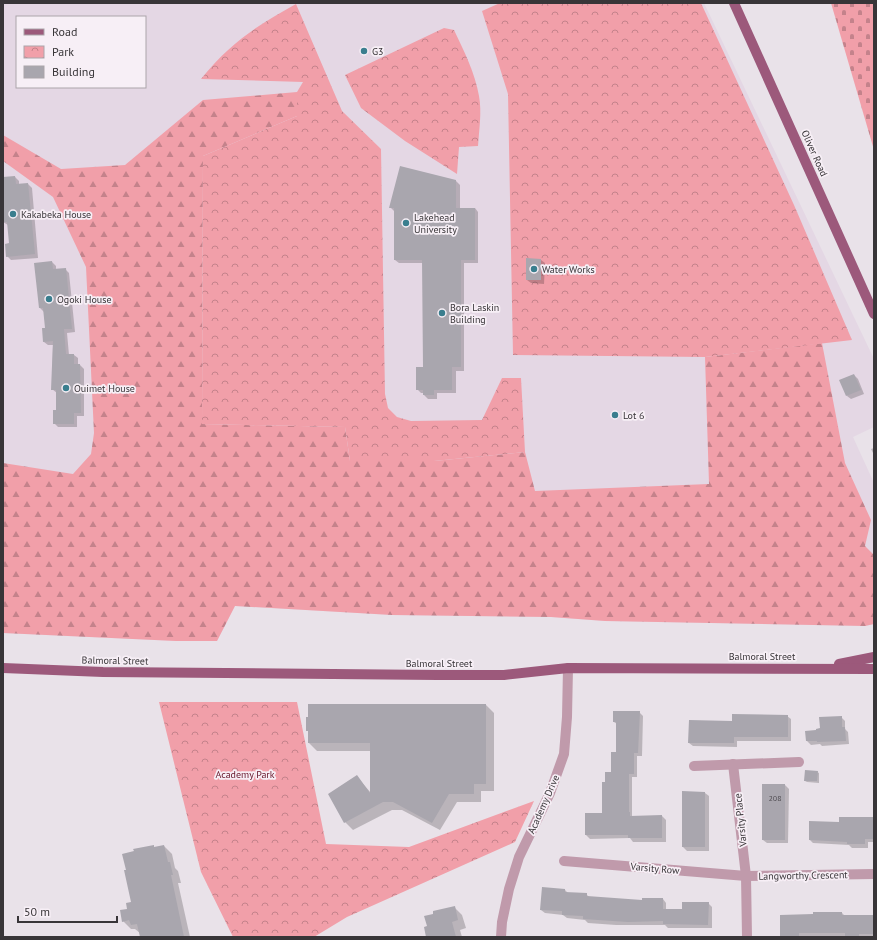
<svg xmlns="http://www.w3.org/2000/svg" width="877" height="940" font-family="'PT Sans',sans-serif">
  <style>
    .built { fill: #e4d7e4; fill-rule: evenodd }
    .forest { fill: url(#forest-firs) }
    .cemetery { fill: url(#cemetery-stones) }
    .park { fill: url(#park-crowns) }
    .shadow { fill: #0003 }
    .building { fill: #a9a6ae }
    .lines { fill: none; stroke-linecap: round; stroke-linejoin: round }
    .minor { stroke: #c09aab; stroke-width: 10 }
    .major { stroke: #9c597b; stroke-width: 10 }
    .poi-dot { fill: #3a7e8e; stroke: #f7eff6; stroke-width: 1.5 }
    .labels { text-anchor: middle; stroke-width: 3.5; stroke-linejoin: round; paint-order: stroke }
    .number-label { font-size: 8px; fill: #545156 }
    .poi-label { font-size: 10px; fill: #383538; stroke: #f7eff6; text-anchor: start }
    .street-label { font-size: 10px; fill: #383538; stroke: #f7eff6 }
    .park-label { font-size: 10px; fill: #671429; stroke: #f7eff6 }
  </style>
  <defs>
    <pattern id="forest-firs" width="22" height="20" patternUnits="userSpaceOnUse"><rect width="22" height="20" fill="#f19fa9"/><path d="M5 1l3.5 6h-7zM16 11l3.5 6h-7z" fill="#c4828b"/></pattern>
    <pattern id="cemetery-stones" width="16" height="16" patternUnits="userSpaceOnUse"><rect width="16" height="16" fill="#f19fa9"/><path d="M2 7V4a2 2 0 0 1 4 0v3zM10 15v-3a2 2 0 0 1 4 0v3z" fill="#c4828b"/></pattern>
    <pattern id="park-crowns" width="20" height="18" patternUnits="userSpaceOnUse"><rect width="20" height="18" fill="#f19fa9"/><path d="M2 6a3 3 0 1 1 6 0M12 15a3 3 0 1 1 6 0" fill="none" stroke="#c4828b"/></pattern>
  </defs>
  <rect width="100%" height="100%" fill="#e9e2e9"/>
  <path class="built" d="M 3,3 L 704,3 L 874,359 L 874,427 L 853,437 L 874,483 L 874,624 L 865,626 L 605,621 L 551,617 L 392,615 L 235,606 L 217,641 L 176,641 L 3,633 ZM 17,17 L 145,17 L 145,87 L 17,87 Z"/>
  <polygon class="forest" points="297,92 297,116 203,156 202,424 345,427 350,461 434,461 525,452 535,491 709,484 705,357 822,343 845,463 871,520 865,546 874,555 874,624 865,626 605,621 551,617 392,615 235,606 217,641 176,641 3,633 3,463 73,474 91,454 94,433 86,267 53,197 3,161 3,135 61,169 125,165 203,100"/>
  <polygon class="cemetery" points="831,3 874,3 874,150"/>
  <g class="park">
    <polygon points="500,3 701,3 794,205 852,340 705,357 513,355 508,94 482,11"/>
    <path d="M 296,4 L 342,111 L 381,149 L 385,394 L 388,408 L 397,417 L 411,421 L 482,420 L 502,378 L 521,378 L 525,452 L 434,461 L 350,461 L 345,427 L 202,424 L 203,156 L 297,116 L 297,92 L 303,82 L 201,79 C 230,43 256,26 296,4 Z"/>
    <path d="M 444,28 L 454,30 C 464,51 475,73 479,96 C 482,112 479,130 478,146 L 459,147 L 457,174 L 405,141 L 361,108 L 345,75 Z"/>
    <polygon points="159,702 297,702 326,844 409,847 534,801 515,842 347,917 314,937 233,937 201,872"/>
  </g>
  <g class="shadow">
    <polygon points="15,177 19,181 19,185 28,184 32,188 38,258 11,260 7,256 10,244 8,225 3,222 3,187"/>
    <polygon points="456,181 460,185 460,208 475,208 478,212 478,263 464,263 464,371 456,371 456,393 437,393 437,399 428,399 424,395 424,393 421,393 417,389 424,368 423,263 399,263 395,260 394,211 390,207"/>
    <polygon points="527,259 541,260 545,263 544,284 531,283 527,280"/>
    <polygon points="52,262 56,266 56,270 65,269 69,273 75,332 67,333 69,355 74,355 78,358 78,365 80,365 84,369 84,416 77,416 77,427 58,427 54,423 57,411 57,393 52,389 53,345 48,345 44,342 46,329 44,312 40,308"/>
    <polygon points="854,375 858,379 864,394 851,399 847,396"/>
    <polygon points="874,448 874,455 871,449"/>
    <polygon points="486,705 494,713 494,791 481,791 481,802 457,802 440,830 402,810 392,810 353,830 345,822 357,777 371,793 371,751 317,751 309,743"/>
    <polygon points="639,712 643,716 642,756 637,756 637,777 632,777 632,816 662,816 666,820 666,842 633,842 630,838 590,839 586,835 603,814 606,783 612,773 617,753 617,724 614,722"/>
    <polygon points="787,716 791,719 791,741 737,741 737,747 693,746 689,743 733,722"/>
    <polygon points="841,717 845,721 845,729 848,732 849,744 822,746 820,744 811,745 807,741"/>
    <polygon points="817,772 819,773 819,783 807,782 805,781"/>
    <polygon points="785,785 789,789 788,843 767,843 763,840"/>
    <polygon points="683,792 705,793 709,796 709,851 687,851 683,847"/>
    <polygon points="874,818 874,842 868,842 868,848 852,848 849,845 813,843 810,840 840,823"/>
    <polygon points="153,846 155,848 164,846 172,854 175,868 178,871 181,883 178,883 190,937 141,937 140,933 135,929 131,929 123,921 132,903 127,871"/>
    <polygon points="565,890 568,893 586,894 590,898 643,901 663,899 666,903 666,910 683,910 708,903 712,907 712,928 668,928 665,925 616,925 588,923 585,920 567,918 563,915 545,913 541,910"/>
    <polygon points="454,907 462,915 466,928 460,930 462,937 427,937"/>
    <polygon points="814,913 842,913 845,916 874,916 874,937 781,937 813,915"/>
  </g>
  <g class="building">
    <polygon points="400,166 456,180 456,208 475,208 475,260 461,260 461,367 452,367 452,390 434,390 434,395 423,395 423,390 416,390 416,367 423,367 422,260 394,260 394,208 389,208"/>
    <polygon points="15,176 16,184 28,183 35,254 6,257 5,244 9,243 7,222 3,222 3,177"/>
    <polygon points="526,258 541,259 541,280 526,280"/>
    <polygon points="52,261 53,269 66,268 72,329 64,329 66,354 74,354 74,364 80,364 81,413 74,413 74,424 53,424 53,410 56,410 56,390 51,390 53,341 43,342 42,328 45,328 43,308 39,308 34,263"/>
    <polygon points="854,374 861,390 846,396 839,380"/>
    <polygon points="308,704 486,704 486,784 474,784 474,794 449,794 432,823 393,802 383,802 344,823 328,794 357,775 370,793 370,743 308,743 308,731 306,731 306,717 308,717"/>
    <polygon points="613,711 640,711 638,753 634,753 634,774 629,774 629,812 630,812 630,816 662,815 662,838 628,838 628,835 585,835 585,813 602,813 602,782 605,782 605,772 611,772 611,752 616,752 616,722 613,722"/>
    <polygon points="732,714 788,715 788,737 734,737 734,743 688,743 689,720 732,721"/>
    <polygon points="842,716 842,727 845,727 846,741 817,742 817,741 806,741 805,731 816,730 816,729 820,728 819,717"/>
    <polygon points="805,770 818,771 817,781 804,781"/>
    <rect x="762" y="784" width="23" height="56"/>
    <polygon points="682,791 705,792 705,847 682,847"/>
    <polygon points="839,817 874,817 874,839 865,839 865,844 847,844 847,842 809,840 809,821 839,822"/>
    <polygon points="154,845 154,847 164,845 168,862 170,862 173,875 171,875 184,937 140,937 137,924 131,925 129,920 122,922 120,910 127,909 126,903 131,902 124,870 126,870 122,854 134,851 133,849"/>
    <polygon points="542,887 565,889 565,892 587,893 587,896 642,900 642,898 663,898 663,909 682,909 682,902 709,902 708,925 663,924 663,921 628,922 583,919 583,916 562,915 562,911 540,910"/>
    <polygon points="455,906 458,920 452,922 456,937 426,937 424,927 427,926 424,916 433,914 433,911"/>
    <polygon points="813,912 842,912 842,915 874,915 874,934 859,934 859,937 845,937 845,933 799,933 799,937 780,937 780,915 813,914"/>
  </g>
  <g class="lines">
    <g class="minor">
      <polyline points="733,764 746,876 747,937"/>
      <polyline points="694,766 799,762"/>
      <polyline points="564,861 746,876 874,874"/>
      <polyline points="501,937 502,922 509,889 519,857 550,793 564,754 567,717 568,668"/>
    </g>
    <g class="major">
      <polyline points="734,3 874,314"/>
      <polyline points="839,664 874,657"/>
      <polyline points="3,668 103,672 438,675 504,675 568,668 874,669"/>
    </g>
  </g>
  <g class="poi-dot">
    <circle cx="364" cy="51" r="4"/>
    <circle cx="13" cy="214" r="4"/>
    <circle cx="406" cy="223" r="4"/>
    <circle cx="534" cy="269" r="4"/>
    <circle cx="49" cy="299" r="4"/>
    <circle cx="442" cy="313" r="4"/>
    <circle cx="66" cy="388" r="4"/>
    <circle cx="615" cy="415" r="4"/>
  </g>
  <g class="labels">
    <g class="number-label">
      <text x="775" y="801">208</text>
    </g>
    <g class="poi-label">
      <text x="372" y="55">G3</text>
      <text x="21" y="218">Kakabeka House</text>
      <text x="414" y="221">Lakehead<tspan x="414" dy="12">University</tspan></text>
      <text x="542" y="273">Water Works</text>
      <text x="57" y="303">Ogoki House</text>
      <text x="450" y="311">Bora Laskin<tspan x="450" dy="12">Building</tspan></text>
      <text x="74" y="392">Ouimet House</text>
      <text x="623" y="419">Lot 6</text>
    </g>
    <g class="street-label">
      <text transform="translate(815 153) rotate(66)" y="4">Oliver Road</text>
      <text x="762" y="660">Balmoral Street</text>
      <text transform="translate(115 660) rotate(1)" y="4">Balmoral Street</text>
      <text x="439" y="667">Balmoral Street</text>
      <text transform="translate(543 804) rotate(-66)" y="4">Academy Drive</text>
      <text transform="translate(740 820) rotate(-96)" y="4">Varsity Place</text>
      <text transform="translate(655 868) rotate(5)" y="4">Varsity Row</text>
      <text transform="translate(803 875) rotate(-1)" y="4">Langworthy Crescent</text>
    </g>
    <g class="park-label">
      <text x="245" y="778">Academy Park</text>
    </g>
  </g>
  <rect width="877" height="940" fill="none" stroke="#383538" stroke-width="8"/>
  <rect x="16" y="16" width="130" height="72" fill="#f7eff6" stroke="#aba5aa"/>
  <rect x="24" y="29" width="20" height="6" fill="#9c597b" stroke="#aba5aa"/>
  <text x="52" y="36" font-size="12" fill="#383538">Road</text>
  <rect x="24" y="46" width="20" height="12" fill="url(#park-crowns)" stroke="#aba5aa"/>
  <text x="52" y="56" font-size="12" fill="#383538">Park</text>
  <rect x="24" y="66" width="20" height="12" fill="#a9a6ae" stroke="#aba5aa"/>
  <text x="52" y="76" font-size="12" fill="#383538">Building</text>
  <path d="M18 916v6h99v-6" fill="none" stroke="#383538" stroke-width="2"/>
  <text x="24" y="916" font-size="12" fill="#383538" stroke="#f7eff6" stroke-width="3" paint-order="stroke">50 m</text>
</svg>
